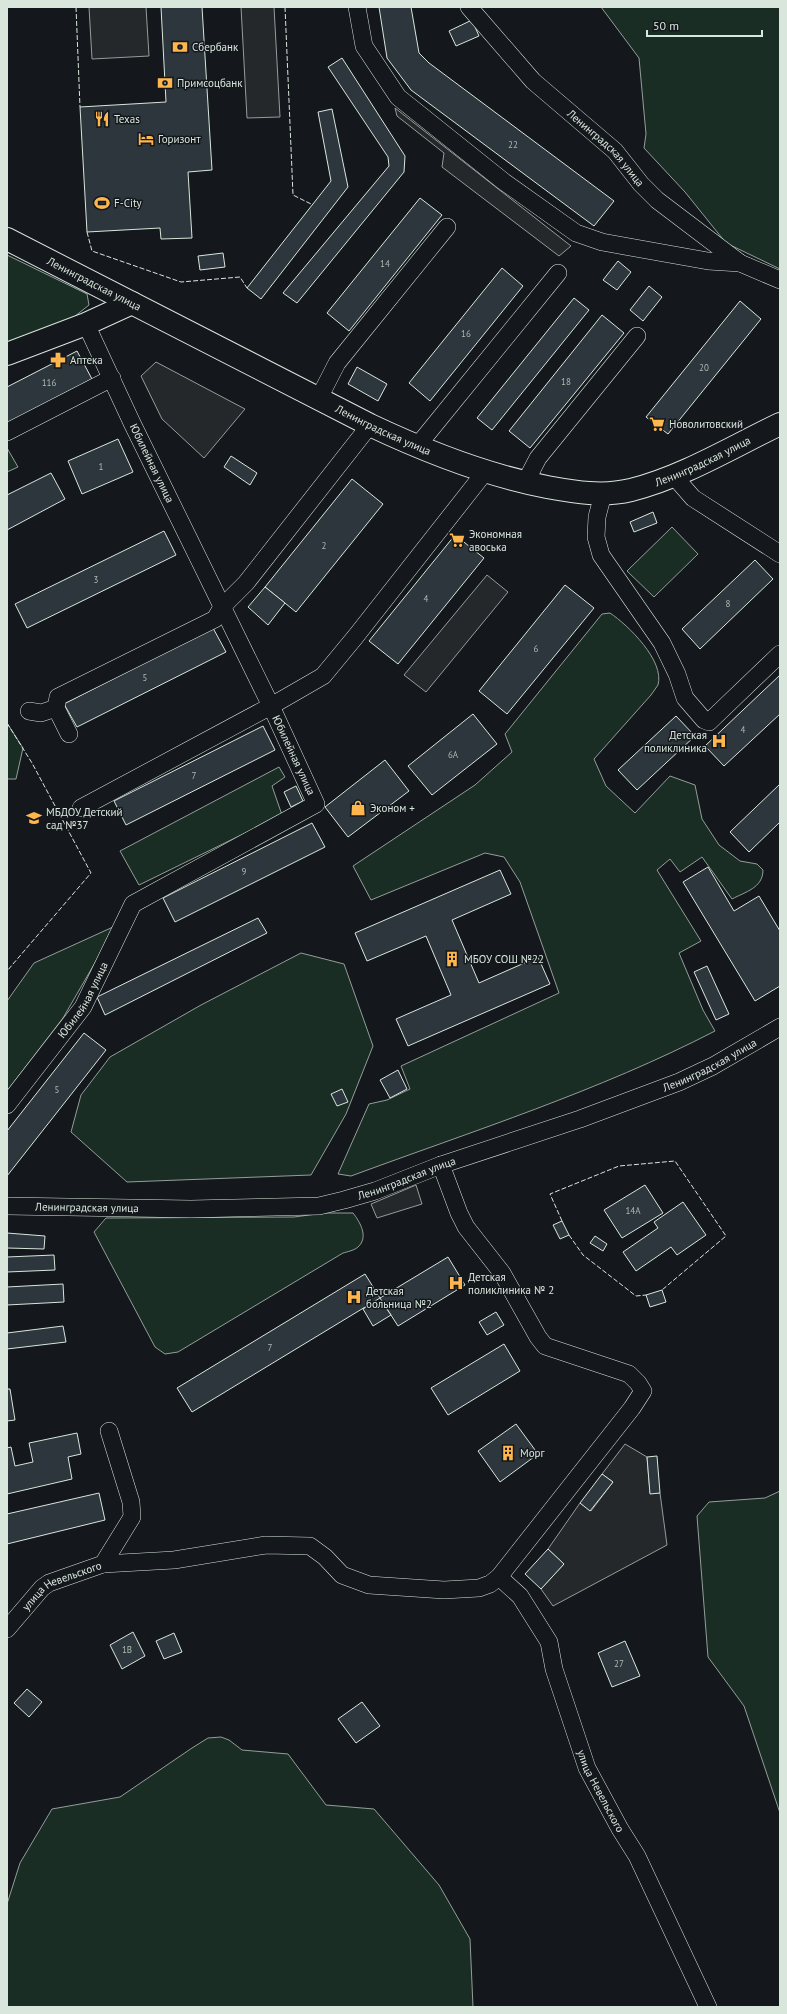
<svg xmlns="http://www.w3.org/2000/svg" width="787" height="2014" font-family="'PT Sans',sans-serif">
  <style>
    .green { fill: #1a2d24; stroke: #939e99 }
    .parking { fill: #24282b; stroke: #939e99 }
    .building { fill: #2c363c; stroke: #d8e6dc }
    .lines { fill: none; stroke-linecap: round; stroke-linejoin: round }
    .minor-casing { stroke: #d8e6dc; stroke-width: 18 }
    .major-casing { stroke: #d8e6dc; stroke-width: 24 }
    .minor { stroke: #14181c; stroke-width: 17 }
    .major { stroke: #14181c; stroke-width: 22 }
    .fence { stroke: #d8e6dc; stroke-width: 1; stroke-dasharray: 5 2; stroke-linecap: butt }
    .labels { text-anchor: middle; stroke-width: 3; stroke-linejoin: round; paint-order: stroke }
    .number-label { font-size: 9px; fill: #adbab4 }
    .poi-label { font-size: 11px; fill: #d8e6dc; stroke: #14181c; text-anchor: start }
    .street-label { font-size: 11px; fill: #d8e6dc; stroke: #14181c }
  </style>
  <rect width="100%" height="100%" fill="#14181c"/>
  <g class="green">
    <polygon points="601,7 780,7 780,269 726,243 685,192 644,148 646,134 639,58"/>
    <polygon points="7,255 87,294 89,305 74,317 7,348"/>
    <polygon points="7,448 18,467 7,472"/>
    <polygon points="672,527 698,554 654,597 627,571"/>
    <path d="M 610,613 C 628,625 665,661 658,685 C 656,688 653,692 651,695 L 594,759 L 606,786 L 635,813 L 670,776 L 695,785 L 702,819 L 719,845 L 740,861 L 757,864 L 763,870 C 763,888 745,892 732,899 L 702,857 L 680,872 L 670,859 L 657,870 L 701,941 L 679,953 L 703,1010 L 715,1031 C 599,1091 473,1131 351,1176 L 338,1174 L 369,1104 L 387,1100 L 410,1089 L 401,1066 L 559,993 L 520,882 L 504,857 L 485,853 L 371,900 L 353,866 L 475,785 L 512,752 L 505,734 L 602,614 Z"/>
    <polygon points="7,723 23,748 16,779 7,779"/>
    <polygon points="279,767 285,777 272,786 282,815 139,885 120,851"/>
    <polygon points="113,927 96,961 63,1018 7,1091 7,1001 34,963"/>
    <polygon points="301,953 344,964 373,1046 346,1114 311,1175 127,1182 71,1132 81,1095 110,1057 201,1005"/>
    <path d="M 324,1213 L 353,1213 C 360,1222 369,1237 358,1247 C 355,1250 347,1252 343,1253 L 178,1352 L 165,1354 L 155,1347 L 94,1232 L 106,1218 L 294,1217 Z"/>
    <polygon points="780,1491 780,1813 744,1706 708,1657 697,1516 709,1502 765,1498"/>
    <polygon points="221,1737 229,1740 242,1750 288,1754 326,1805 374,1809 439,1885 470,1939 473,2007 7,2007 7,1904 20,1863 52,1809 120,1797 192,1748 208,1738"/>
  </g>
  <g class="parking">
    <polygon points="89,7 146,7 149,56 92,59"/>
    <polygon points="241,7 274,7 280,117 247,118"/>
    <polygon points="395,108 571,246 559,256 442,167 444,153 397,116"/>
    <polygon points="156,362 245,409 204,458 162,419 141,376"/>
    <polygon points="487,575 508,592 426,692 404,675"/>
    <polygon points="416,1185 422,1204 377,1218 371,1204"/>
    <polygon points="625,1444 647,1457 650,1493 660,1493 667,1545 553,1606 541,1589 564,1564 548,1549 580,1503 591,1511 613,1482 602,1474"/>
  </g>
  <g class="building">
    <polygon points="161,7 202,7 212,170 188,172 192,238 161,239 160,228 87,232 80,107 166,102"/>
    <polygon points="379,7 411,7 419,53 429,63 614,201 594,226 411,90 387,58"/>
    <polygon points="472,20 479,36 456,46 449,31"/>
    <polygon points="342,58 405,156 404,172 297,303 283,293 389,166 388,157 328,67"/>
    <polygon points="332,109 348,187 261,299 247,288 331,181 318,112"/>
    <polygon points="420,198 442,215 349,331 327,313"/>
    <polygon points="223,253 225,267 200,270 198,256"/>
    <polygon points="618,261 631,272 617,290 603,280"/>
    <polygon points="502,268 523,286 430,401 409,383"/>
    <polygon points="649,286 662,297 643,321 630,310"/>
    <polygon points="574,298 589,310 492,430 477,418"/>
    <polygon points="740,301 761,319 668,434 646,417"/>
    <polygon points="602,315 624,333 530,448 509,431"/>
    <polygon points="77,351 92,379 7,423 7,387"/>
    <polygon points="357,367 387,384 378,401 348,384"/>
    <polygon points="118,439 133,472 82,494 68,461"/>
    <polygon points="231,456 257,473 250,485 224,467"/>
    <polygon points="51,473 65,499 7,530 7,495"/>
    <polygon points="352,479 383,504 296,612 265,587"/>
    <polygon points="653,512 657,523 634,532 630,522"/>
    <polygon points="164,531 176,555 27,628 15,604"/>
    <polygon points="455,535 484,558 398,664 369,641"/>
    <polygon points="755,560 773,579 700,649 682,629"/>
    <polygon points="565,585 594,608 507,714 479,691"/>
    <polygon points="265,587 285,603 268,625 248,607"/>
    <polygon points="213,628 226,652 77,727 64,704"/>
    <polygon points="780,675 780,714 724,766 705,746"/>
    <polygon points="473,714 497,744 432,795 408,766"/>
    <polygon points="676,716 695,736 637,790 618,770"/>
    <polygon points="263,726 275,750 126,825 114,801"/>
    <polygon points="385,760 409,791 348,837 325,807"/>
    <polygon points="780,784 780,822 749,852 730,832"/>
    <polygon points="296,786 303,801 291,807 284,792"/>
    <polygon points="312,823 325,847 175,922 163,898"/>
    <polygon points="708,867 734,911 759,896 780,931 780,986 755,1001 683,882"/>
    <polygon points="500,870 511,894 452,920 479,983 538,957 550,984 408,1046 396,1019 451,995 426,936 367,961 355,933"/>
    <polygon points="258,918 267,933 105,1015 97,997"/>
    <polygon points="707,966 729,1014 716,1020 694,972"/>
    <polygon points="84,1033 106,1050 7,1176 7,1131"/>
    <polygon points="398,1070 407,1089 390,1098 380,1080"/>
    <polygon points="342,1089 348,1102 337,1106 331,1094"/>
    <polygon points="645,1185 663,1213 622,1238 604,1210"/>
    <polygon points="683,1202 706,1235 677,1255 671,1247 636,1271 623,1252 658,1228 654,1222"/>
    <polygon points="562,1221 569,1235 560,1239 553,1225"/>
    <polygon points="7,1233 45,1236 44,1249 7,1248"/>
    <polygon points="595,1236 607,1244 603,1251 590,1243"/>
    <polygon points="54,1255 55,1270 7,1272 7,1257"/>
    <polygon points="448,1257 465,1285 398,1326 380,1298"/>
    <polygon points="365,1274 380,1298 192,1412 177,1388"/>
    <polygon points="63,1284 64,1302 7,1305 7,1287"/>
    <polygon points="662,1290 666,1302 650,1307 646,1295"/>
    <polygon points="374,1302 378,1309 384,1305 391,1315 373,1326 363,1309"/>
    <polygon points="496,1312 504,1325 487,1335 479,1322"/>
    <polygon points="63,1326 66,1342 7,1349 7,1333"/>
    <polygon points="504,1344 520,1371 448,1415 431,1388"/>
    <polygon points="7,1389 10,1389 15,1420 7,1421"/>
    <polygon points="516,1424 538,1454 500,1482 478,1451"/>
    <polygon points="77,1433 81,1454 68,1457 72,1479 7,1494 7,1448 11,1447 15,1466 33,1462 29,1443"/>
    <polygon points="657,1456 660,1493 650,1494 647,1457"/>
    <polygon points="602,1474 613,1482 590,1511 580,1503"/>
    <polygon points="99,1493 105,1520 7,1544 7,1514"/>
    <polygon points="548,1549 564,1564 541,1589 525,1574"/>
    <polygon points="133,1632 145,1656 122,1669 110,1645"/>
    <polygon points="174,1633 182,1652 164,1659 156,1641"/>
    <polygon points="625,1641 640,1676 612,1687 598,1653"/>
    <polygon points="27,1689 42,1702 29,1717 14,1703"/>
    <polygon points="362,1702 380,1726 356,1743 338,1719"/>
  </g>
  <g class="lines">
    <g class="minor-casing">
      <g id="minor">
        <polyline points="357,7 364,46 398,97 503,181 576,233 602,242 708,261 740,263"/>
        <path id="s1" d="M 469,7 L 533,81 L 615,151 L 641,184 L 657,200 L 740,263 L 780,280"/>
        <polyline points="319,398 337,363 447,227"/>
        <polyline points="7,432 112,378"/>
        <polyline points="420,449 423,439 558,273"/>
        <polyline points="673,475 693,498 780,554"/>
        <polyline points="525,483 538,458 637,336"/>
        <polyline points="603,494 597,517 596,537 601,555 662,643 677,674 685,698 704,720 709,722 780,654"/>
        <polyline points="29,711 41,713 56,708"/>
        <polyline points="69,734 56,708 58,697 215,619 222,607 246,583 370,425"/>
        <polyline points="81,808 271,706 323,676 356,636 485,472"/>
        <path id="s2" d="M 7,1105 L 83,1007 L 133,904 L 316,804 L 271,706 L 132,423 L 86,324"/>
        <path id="s3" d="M 7,1206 L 191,1209 L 319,1206 L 344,1200 L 375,1191 L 441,1165 L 580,1119 L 679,1082 L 713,1066 L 780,1027"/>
        <polyline points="103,1564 174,1560 266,1545 310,1546 325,1557 342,1575 369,1585 444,1590 479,1588 490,1584 499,1577 632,1408 643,1391 638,1383 629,1374 545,1346 538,1337 502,1273 466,1227 459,1213 441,1165"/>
        <path id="s4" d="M 499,1577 L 520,1596 L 549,1642 L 554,1669 L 587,1768 L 620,1829 L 637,1856 L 708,2007"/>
        <path id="s5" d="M 7,1629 L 42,1588 L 49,1583 L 103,1564 L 132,1517 L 131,1502 L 109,1431"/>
      </g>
    </g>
    <g class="major-casing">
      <g id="major">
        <path id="s6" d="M 7,239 L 370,425 C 427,452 485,475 547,487 C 575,492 602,497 631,490 C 683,477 732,447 780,424"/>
        <polyline points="7,354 86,324 132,303"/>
      </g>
    </g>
    <use href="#minor" class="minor"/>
    <use href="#major" class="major"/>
    <g class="fence">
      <polyline points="76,7 80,107"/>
      <polyline points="285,7 293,195 311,204"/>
      <polyline points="87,232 92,251 181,282 240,277 247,288"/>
      <polyline points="7,723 32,763 91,873 7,971"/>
      <polyline points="562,1221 550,1194 619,1166 675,1161 726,1236 662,1290"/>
      <polyline points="569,1235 583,1255 636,1296 646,1295"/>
    </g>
  </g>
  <defs>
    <g id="bank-bare" transform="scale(1.2)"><path d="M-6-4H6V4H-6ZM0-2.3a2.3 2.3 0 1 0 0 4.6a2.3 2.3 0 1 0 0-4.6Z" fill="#ffb74d" stroke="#14181c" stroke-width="2.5" paint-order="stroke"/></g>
    <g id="restaurant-bare" transform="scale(1.2)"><path d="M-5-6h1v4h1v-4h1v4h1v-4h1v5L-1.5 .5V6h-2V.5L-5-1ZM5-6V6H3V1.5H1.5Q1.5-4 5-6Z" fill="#ffb74d" stroke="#14181c" stroke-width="2.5" paint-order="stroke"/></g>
    <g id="hotel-bare" transform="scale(1.2)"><path d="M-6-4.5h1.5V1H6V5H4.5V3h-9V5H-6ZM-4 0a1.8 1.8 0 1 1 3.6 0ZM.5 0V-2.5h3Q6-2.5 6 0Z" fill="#ffb74d" stroke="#14181c" stroke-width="2.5" paint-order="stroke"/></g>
    <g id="stadium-bare" transform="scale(1.2)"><path d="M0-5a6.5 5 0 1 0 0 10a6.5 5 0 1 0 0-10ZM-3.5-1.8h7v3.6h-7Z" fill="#ffb74d" stroke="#14181c" stroke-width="2.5" paint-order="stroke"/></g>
    <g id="pharmacy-bare" transform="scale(1.2)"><path d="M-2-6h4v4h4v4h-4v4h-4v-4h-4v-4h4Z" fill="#ffb74d" stroke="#14181c" stroke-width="2.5" paint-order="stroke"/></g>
    <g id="supermarket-bare" transform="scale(1.2)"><path d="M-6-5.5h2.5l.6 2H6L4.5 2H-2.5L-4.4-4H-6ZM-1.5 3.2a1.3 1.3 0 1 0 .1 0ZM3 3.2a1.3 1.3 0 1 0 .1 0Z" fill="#ffb74d" stroke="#14181c" stroke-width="2.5" paint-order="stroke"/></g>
    <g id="hospital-bare" transform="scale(1.2)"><path d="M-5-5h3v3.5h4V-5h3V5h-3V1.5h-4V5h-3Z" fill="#ffb74d" stroke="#14181c" stroke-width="2.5" paint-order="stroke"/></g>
    <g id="shop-bare" transform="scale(1.2)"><path d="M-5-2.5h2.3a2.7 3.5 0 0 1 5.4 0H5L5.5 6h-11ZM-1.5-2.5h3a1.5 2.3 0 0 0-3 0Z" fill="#ffb74d" stroke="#14181c" stroke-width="2.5" paint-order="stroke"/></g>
    <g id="school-bare" transform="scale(1.2)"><path d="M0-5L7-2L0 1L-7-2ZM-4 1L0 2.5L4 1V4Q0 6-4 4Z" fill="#ffb74d" stroke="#14181c" stroke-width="2.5" paint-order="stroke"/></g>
    <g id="building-bare" transform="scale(1.2)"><path d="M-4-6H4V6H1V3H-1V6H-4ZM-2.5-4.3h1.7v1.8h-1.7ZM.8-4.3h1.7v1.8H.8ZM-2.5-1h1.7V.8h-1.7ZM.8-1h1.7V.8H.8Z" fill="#ffb74d" stroke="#14181c" stroke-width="2.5" paint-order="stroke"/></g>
  </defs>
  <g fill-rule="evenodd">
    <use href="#bank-bare" x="180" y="47"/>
    <use href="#bank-bare" x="165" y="83"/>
    <use href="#restaurant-bare" x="102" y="119"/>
    <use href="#hotel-bare" x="146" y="139"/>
    <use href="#stadium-bare" x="102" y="203"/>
    <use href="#pharmacy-bare" x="58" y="360"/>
    <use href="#supermarket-bare" x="657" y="424"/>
    <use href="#supermarket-bare" x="457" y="540"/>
    <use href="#hospital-bare" x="719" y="741"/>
    <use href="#shop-bare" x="358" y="808"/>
    <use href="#school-bare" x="34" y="818"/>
    <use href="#building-bare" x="452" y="959"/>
    <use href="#hospital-bare" x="456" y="1283"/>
    <use href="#hospital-bare" x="354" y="1297"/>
    <use href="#building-bare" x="508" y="1453"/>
  </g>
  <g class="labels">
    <g class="number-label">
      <text x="513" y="148">22</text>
      <text x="385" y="267">14</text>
      <text x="466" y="337">16</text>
      <text x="704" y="371">20</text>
      <text x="566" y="385">18</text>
      <text x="49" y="386">116</text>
      <text x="101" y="470">1</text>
      <text x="324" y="549">2</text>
      <text x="96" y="583">3</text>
      <text x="426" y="602">4</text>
      <text x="728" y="607">8</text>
      <text x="536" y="652">6</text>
      <text x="145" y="681">5</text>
      <text x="743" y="733">4</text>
      <text x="453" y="758">6А</text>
      <text x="194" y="779">7</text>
      <text x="244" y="875">9</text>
      <text x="57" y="1093">5</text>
      <text x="633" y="1214">14А</text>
      <text x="270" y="1351">7</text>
      <text x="127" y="1653">1В</text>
      <text x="619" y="1667">27</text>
    </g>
    <g class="poi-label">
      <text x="192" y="51">Сбербанк</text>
      <text x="177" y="87">Примсоцбанк</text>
      <text x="114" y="123">Texas</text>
      <text x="158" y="143">Горизонт</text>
      <text x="114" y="207">F-City</text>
      <text x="70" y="364">Аптека</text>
      <text x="669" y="428">Новолитовский</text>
      <text x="469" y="538">Экономная<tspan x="469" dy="13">авоська</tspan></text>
      <text x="707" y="739" text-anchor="end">Детская<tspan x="707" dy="13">поликлиника</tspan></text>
      <text x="370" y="812">Эконом +</text>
      <text x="46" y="816">МБДОУ Детский<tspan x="46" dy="13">сад №37</tspan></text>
      <text x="464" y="963">МБОУ СОШ №22</text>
      <text x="468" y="1281">Детская<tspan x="468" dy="13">поликлиника № 2</tspan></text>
      <text x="366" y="1295">Детская<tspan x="366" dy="13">больница №2</tspan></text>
      <text x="520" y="1457">Морг</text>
    </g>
    <g class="street-label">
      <text dy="4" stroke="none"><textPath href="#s1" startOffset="197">Ленинградская улица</textPath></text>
      <text dy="4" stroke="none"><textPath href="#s6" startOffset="98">Ленинградская улица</textPath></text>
      <text dy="4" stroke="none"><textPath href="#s6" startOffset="422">Ленинградская улица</textPath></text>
      <text dy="4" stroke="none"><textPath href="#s6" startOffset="758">Ленинградская улица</textPath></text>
      <text transform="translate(152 463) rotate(64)" y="4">Юбилейная улица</text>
      <text transform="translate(294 755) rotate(65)" y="4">Юбилейная улица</text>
      <text dy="4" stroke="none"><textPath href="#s2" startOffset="130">Юбилейная улица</textPath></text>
      <text dy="4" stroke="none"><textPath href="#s3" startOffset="728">Ленинградская улица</textPath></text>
      <text dy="4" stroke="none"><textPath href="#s3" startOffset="404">Ленинградская улица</textPath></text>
      <text dy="4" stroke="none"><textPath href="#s3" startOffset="80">Ленинградская улица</textPath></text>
      <text dy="4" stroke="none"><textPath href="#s5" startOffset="72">улица Невельского</textPath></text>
      <text dy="4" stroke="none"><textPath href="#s4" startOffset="241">улица Невельского</textPath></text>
    </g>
  </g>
  <rect width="787" height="2014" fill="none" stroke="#d8e6dc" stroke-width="16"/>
  <path d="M647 30v6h115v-6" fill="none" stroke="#d8e6dc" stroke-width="2"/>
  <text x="653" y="30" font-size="12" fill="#d8e6dc" stroke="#14181c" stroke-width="3" paint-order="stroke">50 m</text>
</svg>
